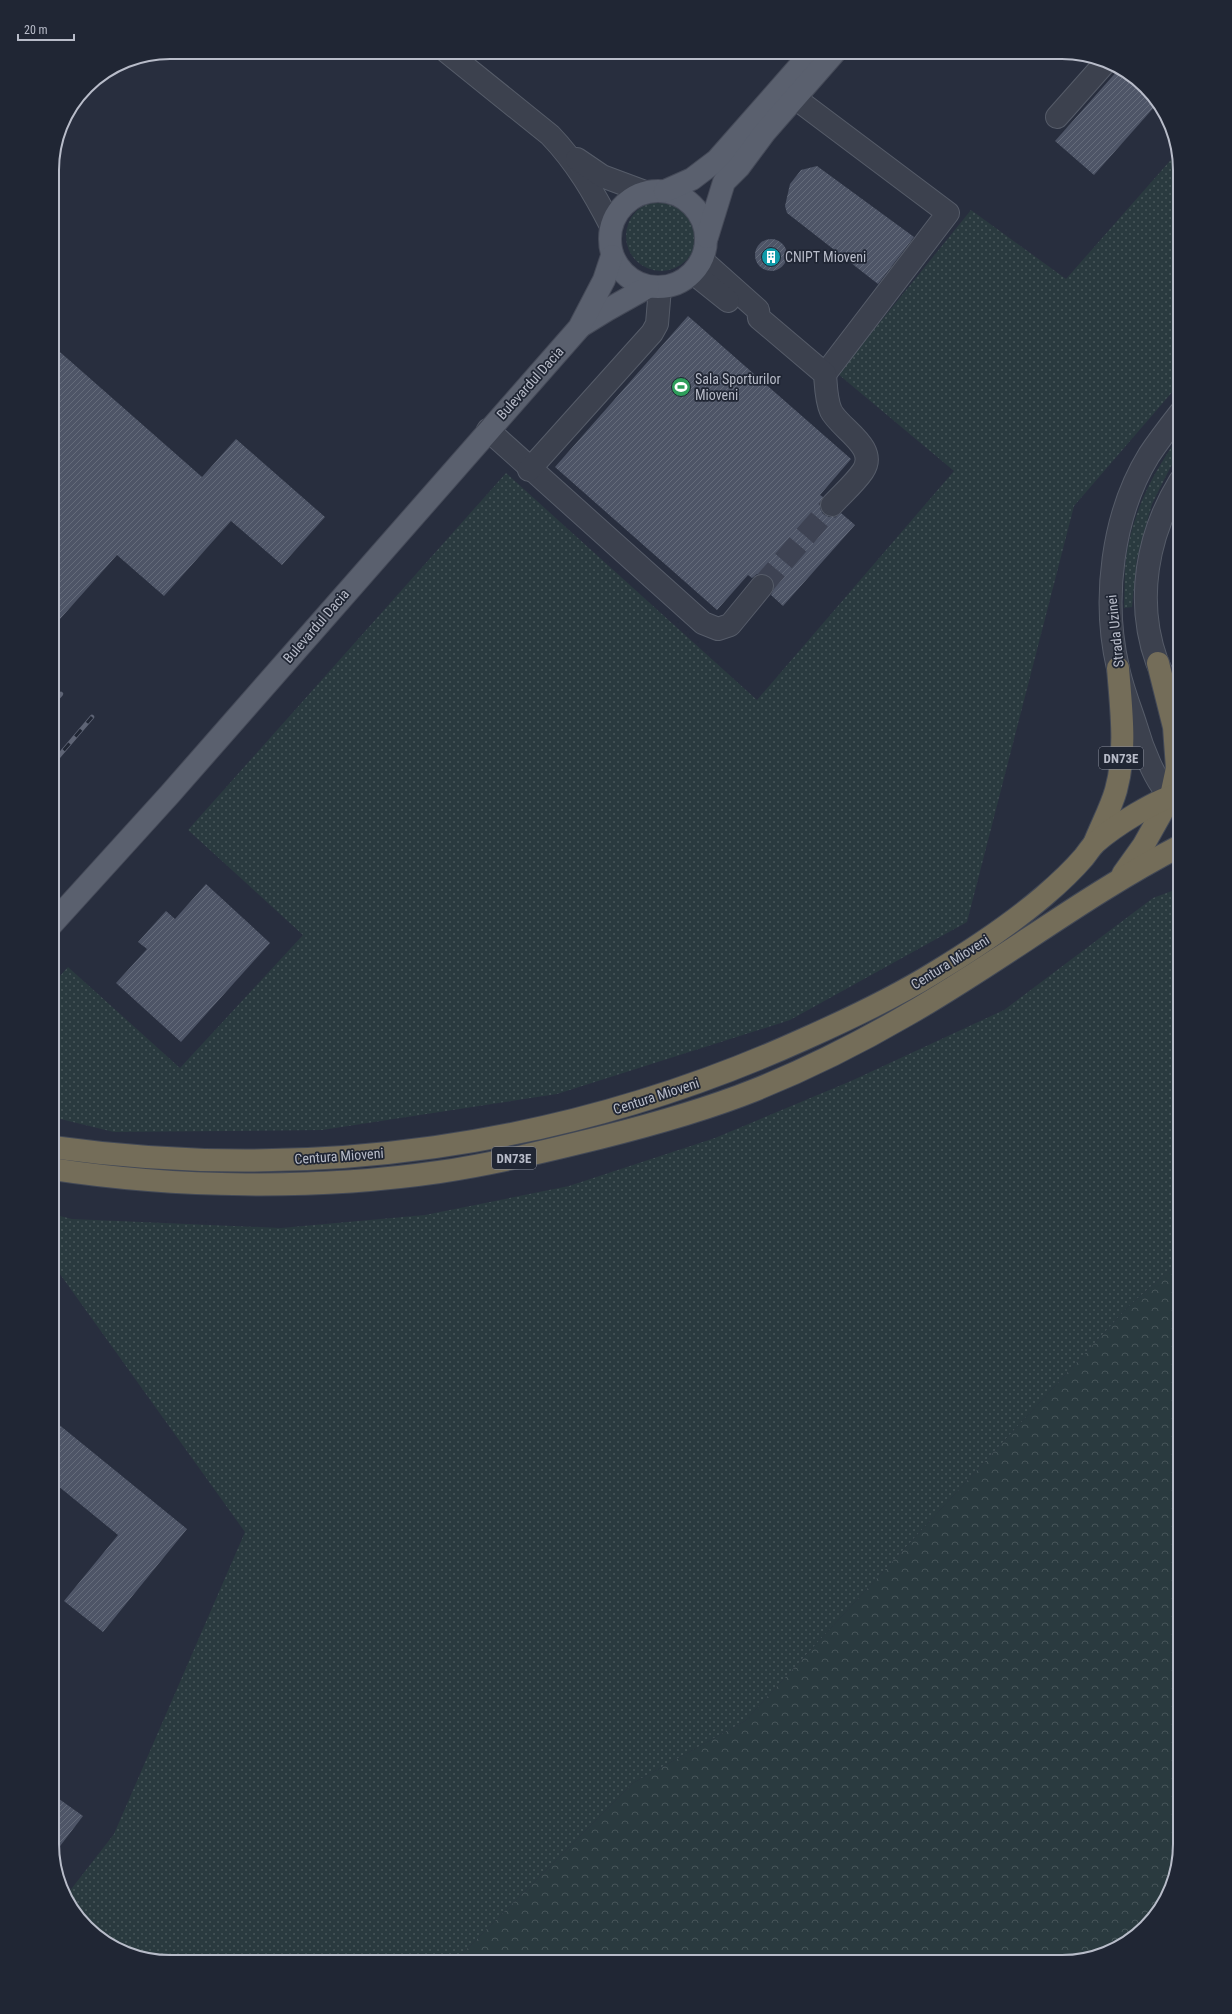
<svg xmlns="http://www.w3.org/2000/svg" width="1232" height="2014" font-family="'Roboto Condensed',sans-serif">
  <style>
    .grass { fill: url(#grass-dots) }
    .forest { fill: url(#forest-crowns) }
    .building { fill: url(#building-hatch) }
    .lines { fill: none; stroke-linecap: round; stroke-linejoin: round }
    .minor-tunnel { stroke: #3e4353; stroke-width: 22; stroke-dasharray: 22 11; stroke-linecap: butt }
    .minor-casing { stroke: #565c69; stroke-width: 24 }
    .major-casing { stroke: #454a58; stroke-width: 24 }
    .highway-casing { stroke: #434956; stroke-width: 24 }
    .minor { stroke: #3c414e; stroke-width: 22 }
    .major { stroke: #5a606e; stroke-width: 22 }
    .highway { stroke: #746d59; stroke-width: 22 }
    .rail-casing { stroke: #5e6475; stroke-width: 4.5 }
    .rail { stroke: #202634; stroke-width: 3; stroke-dasharray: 9; stroke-linecap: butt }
    .labels { text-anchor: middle; stroke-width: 3.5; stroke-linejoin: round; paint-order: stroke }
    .shield { fill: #202634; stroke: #8a8f9c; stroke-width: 1 }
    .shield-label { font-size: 13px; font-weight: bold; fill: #b8bcc9 }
    .poi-label { font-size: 14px; fill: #b8bcc9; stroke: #202634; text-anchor: start }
    .street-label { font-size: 14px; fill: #b8bcc9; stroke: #202634 }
    .rim { fill: none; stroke: #b8bcc9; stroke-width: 2 }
  </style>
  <defs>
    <pattern id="grass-dots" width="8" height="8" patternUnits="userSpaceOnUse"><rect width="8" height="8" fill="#2a3a3f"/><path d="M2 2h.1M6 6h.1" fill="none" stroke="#475559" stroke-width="1.8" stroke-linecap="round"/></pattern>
    <pattern id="forest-crowns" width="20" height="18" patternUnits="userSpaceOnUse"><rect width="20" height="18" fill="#2a3a3f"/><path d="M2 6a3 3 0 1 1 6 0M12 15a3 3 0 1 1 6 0" fill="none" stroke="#475559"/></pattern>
    <pattern id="building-hatch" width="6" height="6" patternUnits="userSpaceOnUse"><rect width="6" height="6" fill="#4e5567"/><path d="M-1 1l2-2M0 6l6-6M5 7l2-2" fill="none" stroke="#656c7b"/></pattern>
  </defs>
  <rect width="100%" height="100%" fill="#282e3e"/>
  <g class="grass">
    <polygon points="1176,154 1180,170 1180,383 1074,506 967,922 790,1020 557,1094 322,1130 114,1132 52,1117 52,985 68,967 180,1068 303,935 188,830 506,473 757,700 954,471 838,374 971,210 1066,279"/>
    <circle cx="661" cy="236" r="35"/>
    <path d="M 1180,435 L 1180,456 L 1170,468 L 1152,504 L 1137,558 L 1132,607 L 1124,608 C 1125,591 1124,574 1126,558 C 1133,511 1152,474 1180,435 Z"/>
    <polygon points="1180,888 1180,1260 1127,1308 745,1721 633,1783 454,1962 163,1962 105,1942 65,1897 114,1834 245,1532 52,1263 52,1214 72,1219 281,1228 425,1215 569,1186 715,1138 851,1081 1004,1010 1153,898"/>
  </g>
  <polygon class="forest" points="1180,1260 1180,1844 1160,1909 1114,1950 1062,1962 454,1962 633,1783 745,1721 1127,1308"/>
  <g class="building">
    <polygon points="1119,69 1128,72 1156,105 1094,175 1055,141"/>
    <polygon points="817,166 914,237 878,284 787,213 785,206 790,184 801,170"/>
    <circle cx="771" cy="255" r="16"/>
    <polygon points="688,316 851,459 820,495 823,497 820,503 820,508 823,514 829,517 835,517 841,513 855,525 783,606 771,595 774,588 774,582 770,577 764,574 757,574 752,578 748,575 717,610 555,467"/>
    <polygon points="52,345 202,477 236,439 325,517 282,565 231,521 164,596 117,555 52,628"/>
    <polygon points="206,884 270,943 181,1042 116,983 147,949 138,942 166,911 175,919"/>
    <polygon points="52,1419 187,1529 103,1632 64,1601 118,1535 52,1481"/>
    <polygon points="52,1794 83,1816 54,1854 52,1844"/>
  </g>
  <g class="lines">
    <polyline class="minor-tunnel" points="762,586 832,505"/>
    <g class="minor-casing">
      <g id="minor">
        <path d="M 447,52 L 550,135 C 576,162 594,193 611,226"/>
        <polyline points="795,98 948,213 825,374"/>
        <polyline points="1057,117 1104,64"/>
        <polyline points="577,159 602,176 645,192"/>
        <path d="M 702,260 L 758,310 L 759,318 L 825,374 C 826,386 826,400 831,411 C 840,429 879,447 863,471 C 855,483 842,494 832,505"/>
        <polyline points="693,273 728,301"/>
        <polyline points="488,430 703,623 718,629 730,625 762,586"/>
        <polyline points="529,470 652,333 657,324 660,288"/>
        <path d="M 1180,701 C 1172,689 1162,675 1157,662 C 1135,601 1147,535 1180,481"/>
        <path d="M 1180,799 C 1178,798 1173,797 1171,796 C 1156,785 1141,744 1136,726 C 1130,707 1122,688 1118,668 C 1102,600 1112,515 1149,455 C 1159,440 1169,427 1180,413"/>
      </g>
    </g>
    <g class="major-casing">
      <g id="major">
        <circle cx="658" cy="239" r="48"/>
        <polyline points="665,191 692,179 717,160 812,52"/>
        <polyline points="707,237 724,182 739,167 765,132 835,52"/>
        <polyline points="581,326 607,310 648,287"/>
        <polyline points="52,924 170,794 579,328 604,280 612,256"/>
      </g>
    </g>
    <g class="highway-casing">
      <g id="highway">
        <path d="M 1094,844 C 1101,826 1111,808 1116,790 C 1127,750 1121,708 1118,668"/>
        <polyline points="1123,874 1143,846 1171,796 1177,768 1174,727 1158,663"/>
        <path d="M 52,1147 C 310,1183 565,1147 802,1040 C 847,1020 892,999 934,973 C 972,950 1010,925 1044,896 C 1058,884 1072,871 1084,857 C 1088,852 1091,847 1095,843 C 1113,827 1158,798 1180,794"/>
        <path d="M 52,1169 C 176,1188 315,1190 439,1172 C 493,1164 546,1151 599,1138 C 651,1125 705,1110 755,1090 C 807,1069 859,1043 907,1015 C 1000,962 1085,895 1180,846"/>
      </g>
    </g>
    <use href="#minor" class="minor"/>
    <use href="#major" class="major"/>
    <use href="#highway" class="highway"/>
    <g class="rail-casing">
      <g id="rail">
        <polyline points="52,704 61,694"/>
        <polyline points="52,764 92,717"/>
      </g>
    </g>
    <use href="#rail" class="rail"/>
  </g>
  <defs>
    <g id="building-disc" transform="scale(1)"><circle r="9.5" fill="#0f9aa8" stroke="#202634"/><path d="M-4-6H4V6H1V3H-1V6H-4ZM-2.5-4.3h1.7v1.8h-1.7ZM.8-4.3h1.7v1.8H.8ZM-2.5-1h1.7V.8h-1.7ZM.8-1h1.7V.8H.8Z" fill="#fff"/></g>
    <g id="stadium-disc" transform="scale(1)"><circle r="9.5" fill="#2e9e5b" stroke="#202634"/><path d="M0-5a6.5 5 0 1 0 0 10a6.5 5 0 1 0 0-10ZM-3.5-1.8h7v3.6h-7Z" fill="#fff"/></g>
  </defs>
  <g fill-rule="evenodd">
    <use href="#building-disc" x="771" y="257"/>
    <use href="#stadium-disc" x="681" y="387"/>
  </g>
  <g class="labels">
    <g class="shield">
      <rect x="1099" y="747" width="44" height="22" rx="3"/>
      <rect x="492" y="1147" width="44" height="22" rx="3"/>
    </g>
    <g class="shield-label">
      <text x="1121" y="763">DN73E</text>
      <text x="514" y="1163">DN73E</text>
    </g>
    <g class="poi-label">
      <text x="785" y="262">CNIPT Mioveni</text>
      <text x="695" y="384">Sala Sporturilor<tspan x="695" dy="16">Mioveni</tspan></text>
    </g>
    <g class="street-label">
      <text transform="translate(530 383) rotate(-48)" y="5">Bulevardul Dacia</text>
      <text transform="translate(316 626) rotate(-49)" y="5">Bulevardul Dacia</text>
      <text transform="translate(1115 631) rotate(-96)" y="5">Strada Uzinei</text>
      <text transform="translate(950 962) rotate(-32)" y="5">Centura Mioveni</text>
      <text transform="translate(656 1096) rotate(-18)" y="5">Centura Mioveni</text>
      <text transform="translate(339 1156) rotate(-4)" y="5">Centura Mioveni</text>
    </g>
  </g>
  <path d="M0 0H1232V2014H0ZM170 59H1062A111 111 0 0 1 1173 170V1844A111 111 0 0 1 1062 1955H170A111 111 0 0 1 59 1844V170A111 111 0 0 1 170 59Z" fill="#202634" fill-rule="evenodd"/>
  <path class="rim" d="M170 59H1062A111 111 0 0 1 1173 170V1844A111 111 0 0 1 1062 1955H170A111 111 0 0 1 59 1844V170A111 111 0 0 1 170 59Z"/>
  <path d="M18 34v6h56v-6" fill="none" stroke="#b8bcc9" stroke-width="2"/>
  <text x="24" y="34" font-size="12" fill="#b8bcc9" stroke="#202634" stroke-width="3" paint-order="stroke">20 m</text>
</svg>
